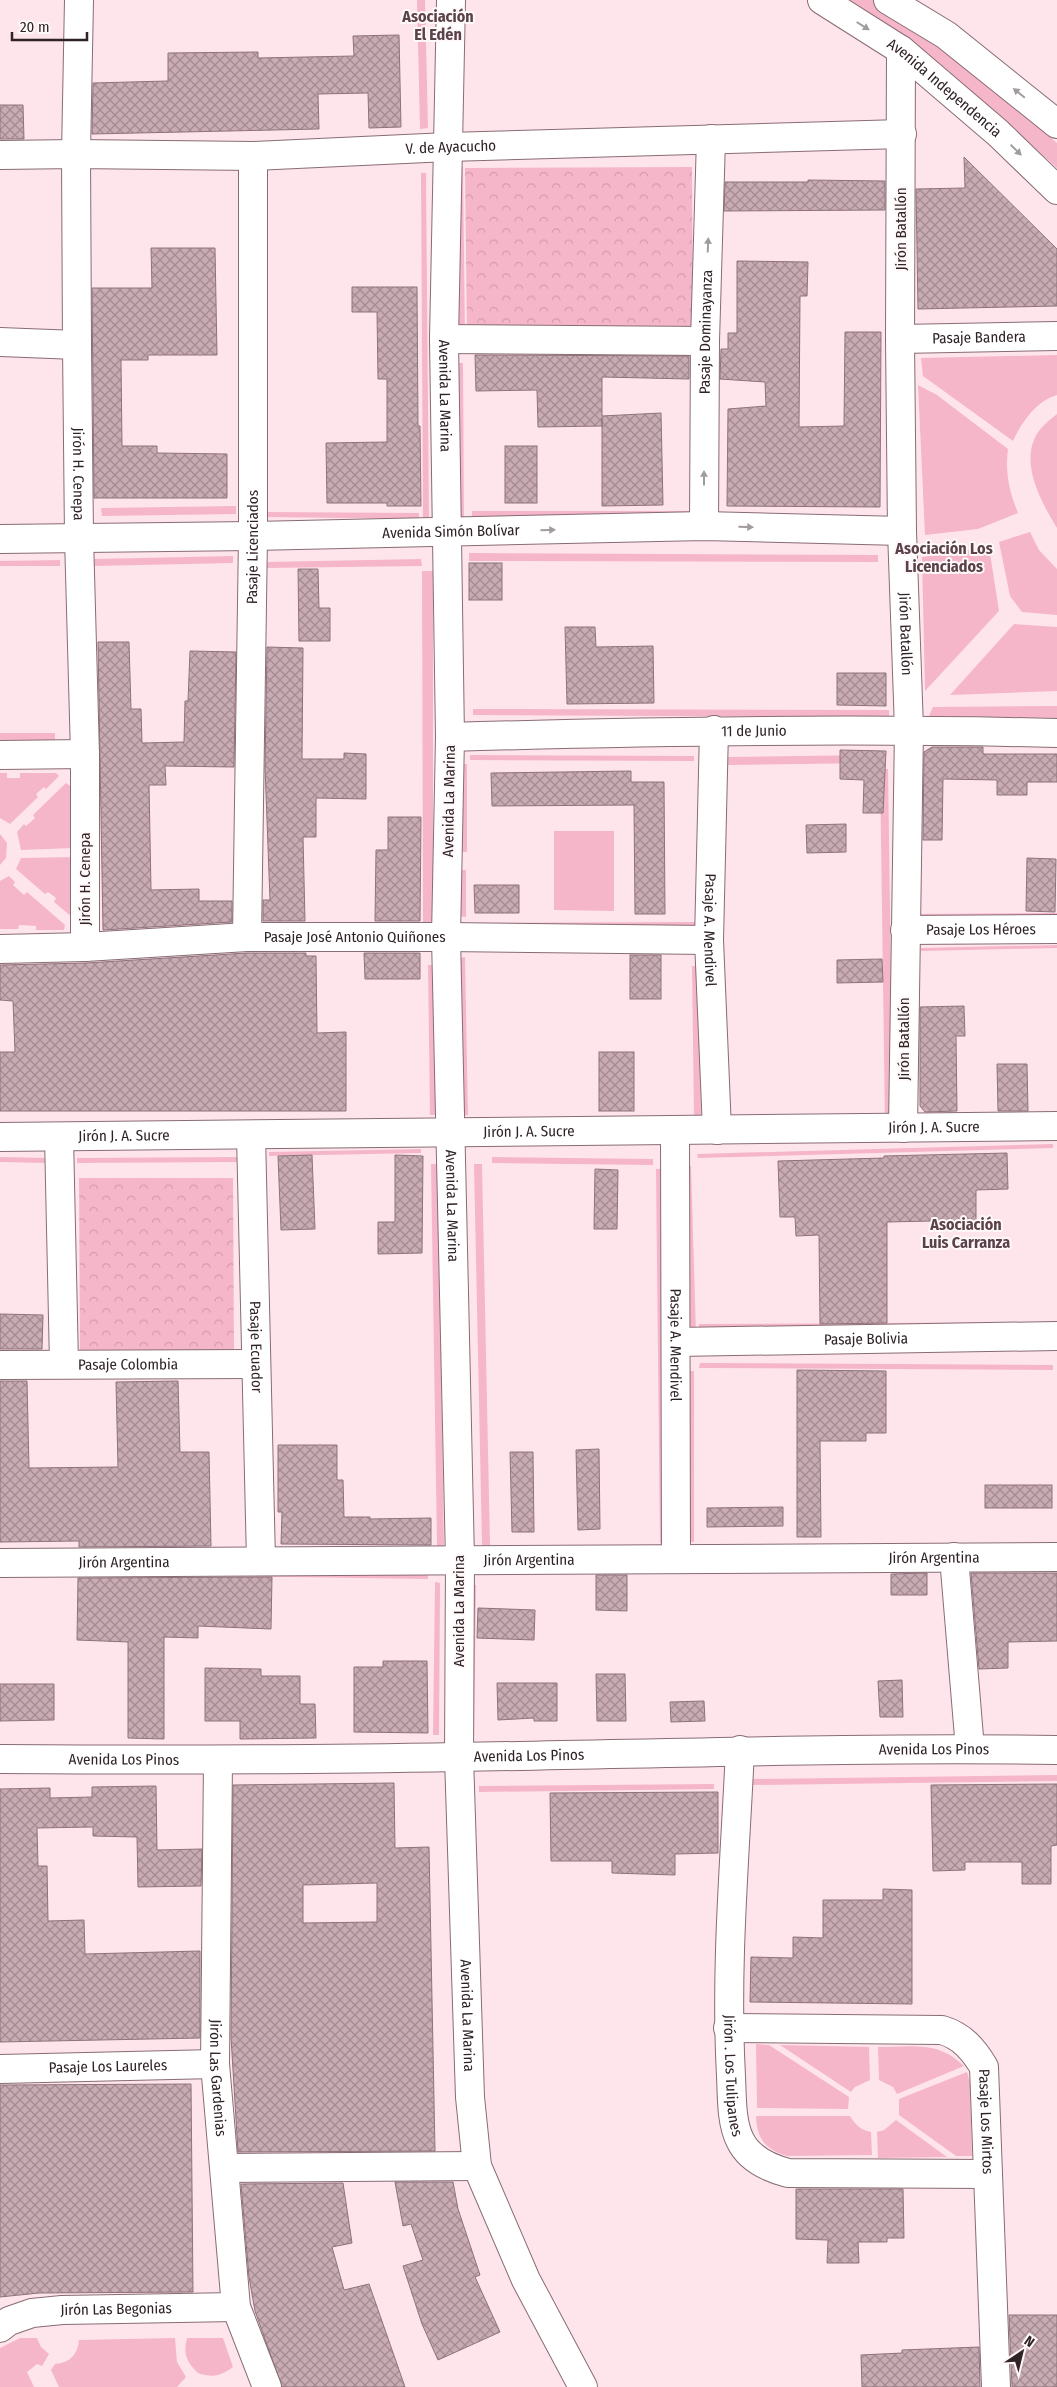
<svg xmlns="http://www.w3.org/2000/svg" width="1057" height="2387" font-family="'Fira Sans Condensed',sans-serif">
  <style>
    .green { fill: #f6b6c9 }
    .park { fill: url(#park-crowns) }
    .building { fill: url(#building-cross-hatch); stroke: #8f737b; fill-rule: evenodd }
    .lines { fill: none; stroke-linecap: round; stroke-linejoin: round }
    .street-casing { stroke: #886c74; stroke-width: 30 }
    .secondary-casing { stroke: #886c74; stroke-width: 30 }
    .street { stroke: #fff; stroke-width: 28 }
    .secondary { stroke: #fff; stroke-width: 28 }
    .oneway { fill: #a19c9d }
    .labels { text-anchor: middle; stroke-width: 4; stroke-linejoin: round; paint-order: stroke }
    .street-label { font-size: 15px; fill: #2f2326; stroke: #fef8f9 }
    .neighbourhood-label { font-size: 16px; font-weight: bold; fill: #5b424a; stroke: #fef8f9 }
  </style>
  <defs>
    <pattern id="park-crowns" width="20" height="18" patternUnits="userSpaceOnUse" patternTransform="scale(1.25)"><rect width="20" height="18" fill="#f6b6c9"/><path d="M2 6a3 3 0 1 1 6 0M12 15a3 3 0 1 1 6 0" fill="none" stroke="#d39cac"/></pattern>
    <pattern id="building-cross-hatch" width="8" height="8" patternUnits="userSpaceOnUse" patternTransform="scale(1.25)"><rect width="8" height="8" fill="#c9abb3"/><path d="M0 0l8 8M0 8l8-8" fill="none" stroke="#a48b91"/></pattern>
  </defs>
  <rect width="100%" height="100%" fill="#fee5eb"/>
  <g class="green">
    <polygon points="417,0 425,0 428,128 420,129"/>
    <polygon points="848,0 874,0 885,7 942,46 1057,143 1057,168 946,69 893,28"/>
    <polygon points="454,167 463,167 465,338 457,339"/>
    <polygon points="421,173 426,173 429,522 423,522"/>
    <path d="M 1057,355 L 1057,395 C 1036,401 1022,422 1013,441 L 923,376 L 921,358 Z"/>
    <polygon points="456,363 463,363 464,523 457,523"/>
    <path d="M 918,385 L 937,395 L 1008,449 C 1005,472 1009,491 1018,513 L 978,529 L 925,535 Z"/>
    <path d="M 1057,414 L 1057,528 C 1043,505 1022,468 1034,440 C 1038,429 1048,421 1057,414 Z"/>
    <polygon points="236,506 236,514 102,516 101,508"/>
    <rect x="472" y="511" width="217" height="8"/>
    <polygon points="268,512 419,513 419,519 268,517"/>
    <polygon points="1030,532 1039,550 1057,569 1057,615 1022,612 1010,596 999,542"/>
    <polygon points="989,547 999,611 925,691 922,557"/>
    <polygon points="469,553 878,555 878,562 469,561"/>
    <polygon points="233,556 233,563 94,566 94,559"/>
    <polygon points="421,559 422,566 264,568 264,562"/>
    <polygon points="60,560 60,566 0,566 0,561"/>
    <polygon points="422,571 433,571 433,925 423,924"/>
    <polygon points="1014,624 1057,627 1057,691 950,695"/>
    <polygon points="1057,706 1057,718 929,716 933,707"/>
    <polygon points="473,709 889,710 889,717 473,715"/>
    <rect x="0" y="733" width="55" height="7"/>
    <polygon points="470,755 694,756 694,761 470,760"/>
    <polygon points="873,755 874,763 728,765 728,757"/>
    <rect x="458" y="764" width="9" height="88"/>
    <polygon points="880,769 888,769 893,1122 885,1122"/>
    <polygon points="0,773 7,773 7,778 20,778 20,773 56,773 59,776 46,789 44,787 36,794 38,797 10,824 0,818"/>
    <polygon points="66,783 73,788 73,821 70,821 70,832 74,832 74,848 21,850 17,832 24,824 26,826 35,818 33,815"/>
    <polygon points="554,831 614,831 614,911 554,910"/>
    <polygon points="0,834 7,843 6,858 0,865"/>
    <polygon points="74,857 75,873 71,874 72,917 54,902 56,898 48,892 45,894 16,869 21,858"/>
    <polygon points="458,870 466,870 466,917 458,916"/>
    <polygon points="9,876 15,882 13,885 24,895 27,892 65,925 64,930 36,930 36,926 19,925 18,929 0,929 0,881"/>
    <polygon points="1057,913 1057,922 917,922 917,914"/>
    <polygon points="697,922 696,928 477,929 477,923"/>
    <polygon points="1057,945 1057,948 921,951 921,948"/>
    <polygon points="465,957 468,1115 460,1115 458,958"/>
    <polygon points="428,965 436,965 437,1115 430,1115"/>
    <polygon points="692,966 699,966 701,1118 694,1118"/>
    <polygon points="1053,1144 1053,1148 698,1158 697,1154"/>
    <polygon points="421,1149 421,1153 269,1156 269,1152"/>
    <polygon points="0,1157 48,1158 48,1163 0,1162"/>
    <polygon points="238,1157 238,1162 77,1163 77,1158"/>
    <polygon points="492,1157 653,1159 653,1165 492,1163"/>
    <polygon points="431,1164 438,1164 444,1546 437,1546"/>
    <polygon points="474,1164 482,1164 490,1545 482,1545"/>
    <polygon points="691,1166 696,1334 690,1334 685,1167"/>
    <polygon points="656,1169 663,1169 667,1543 660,1543"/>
    <polygon points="1052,1322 1052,1330 699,1332 699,1324"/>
    <polygon points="700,1363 1053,1365 1053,1370 699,1368"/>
    <rect x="689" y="1371" width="5" height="171"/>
    <polygon points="0,1573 428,1573 428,1579"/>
    <polygon points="435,1582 440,1583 439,1735 433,1735"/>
    <polygon points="471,1584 476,1585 474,1737 469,1737"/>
    <polygon points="1057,1775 1057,1781 753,1785 753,1779"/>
    <polygon points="714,1784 714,1789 479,1792 479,1786"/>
    <polygon points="756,2044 769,2045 849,2097 848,2109 757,2108"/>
    <polygon points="780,2045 869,2047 870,2080 855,2087 851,2092"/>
    <path d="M 878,2047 C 911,2047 938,2040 964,2066 L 897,2094 L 893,2087 L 879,2080 Z"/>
    <polygon points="967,2072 970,2083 972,2156 956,2156 899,2115 899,2099"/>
    <path d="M 756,2116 L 850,2116 C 855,2124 860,2130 871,2132 L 872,2155 L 787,2156 C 765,2149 757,2139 756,2116 Z"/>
    <polygon points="896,2120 947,2157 878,2158 877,2132 884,2130"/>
    <polygon points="20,2338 37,2338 41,2347 49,2354 42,2366 37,2364 27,2372 34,2387 0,2387 0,2348"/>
    <path d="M 175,2338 L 177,2362 L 186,2377 L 177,2387 L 59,2387 L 51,2370 L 55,2364 C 70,2363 78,2354 79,2340 Z"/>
    <path d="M 187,2338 L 223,2338 L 233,2367 C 221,2376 212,2378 198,2373 C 186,2362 183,2353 187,2338 Z"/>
  </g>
  <g class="park">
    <polygon points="692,167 693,337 467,338 465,168"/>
    <polygon points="79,1178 233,1178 234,1356 80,1357"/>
  </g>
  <g class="building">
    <polygon points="399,35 401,127 369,128 368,93 318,94 319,129 92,134 93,83 168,81 168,53 258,52 258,58 354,56 353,36"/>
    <polygon points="0,105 23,105 24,139 0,139"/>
    <polygon points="964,157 1057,249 1057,306 918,309 916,189 965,188"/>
    <polygon points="808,180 885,181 885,210 724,211 725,182 808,182"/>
    <polygon points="151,248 215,248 217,355 148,355 148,360 121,360 122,446 157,446 157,453 227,454 227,498 94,498 92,288 152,288"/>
    <polygon points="737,261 808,262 807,296 800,296 799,427 844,426 845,332 881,332 880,507 727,506 728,409 766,406 765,382 720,379 721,349 728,349 728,333 737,333"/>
    <polygon points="352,287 417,287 418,426 420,426 421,506 387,506 387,503 327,503 326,443 387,442 387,379 378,379 377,312 352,312"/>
    <polygon points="475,355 689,356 689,379 602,377 602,416 661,413 663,505 602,506 602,418 602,426 538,427 537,390 476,391"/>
    <rect x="505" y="446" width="32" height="57"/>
    <rect x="469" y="563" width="33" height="37"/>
    <polygon points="298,569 318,569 319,608 330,608 330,641 299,641"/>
    <polygon points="565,627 595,627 596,647 653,646 654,703 567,704"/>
    <polygon points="98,642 129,642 131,709 141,709 142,743 184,742 185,701 188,701 190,651 236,652 234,767 165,766 166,785 149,785 151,890 199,889 199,901 232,901 232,922 103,930"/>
    <polygon points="267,647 303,648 302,759 344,759 344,753 366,754 366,799 316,798 316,837 303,837 305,921 263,921 263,900 270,900 265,767"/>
    <polygon points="837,673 886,673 886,706 837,705"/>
    <polygon points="932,747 983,747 983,754 1057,754 1057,782 1027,782 1027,795 997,795 997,780 943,779 942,840 923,840 924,752"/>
    <polygon points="840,750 886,751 883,813 863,813 864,780 840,779"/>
    <polygon points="631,771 631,782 664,782 665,914 635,914 634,805 492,806 491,773"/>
    <polygon points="388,817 421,817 420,921 375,921 376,850 388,850"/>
    <polygon points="846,824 846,852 807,853 806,825"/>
    <polygon points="1027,858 1056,859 1055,912 1026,911"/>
    <polygon points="474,885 519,885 519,913 475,913"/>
    <polygon points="247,953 306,953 306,956 316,956 317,1033 346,1032 346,1111 0,1111 0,1052 15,1052 13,1001 0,1000 0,965 86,963"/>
    <polygon points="364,953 420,953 420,979 365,979"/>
    <rect x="630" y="955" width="31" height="44"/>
    <polygon points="882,959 883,982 837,983 837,960"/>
    <polygon points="964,1006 965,1036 956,1036 957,1111 925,1112 920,1106 920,1007"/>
    <rect x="599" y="1052" width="35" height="59"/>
    <polygon points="997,1064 1027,1064 1028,1111 998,1111"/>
    <polygon points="1007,1153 1008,1189 976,1190 976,1220 887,1222 887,1323 820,1324 819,1235 796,1236 795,1217 780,1217 778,1161 884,1158 884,1156"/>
    <polygon points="312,1155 315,1229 281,1230 278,1156"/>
    <polygon points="395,1155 423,1156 422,1253 378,1254 378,1222 395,1222"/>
    <polygon points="595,1169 618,1170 617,1229 594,1229"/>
    <polygon points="0,1314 43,1315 42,1349 0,1349"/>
    <polygon points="797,1370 886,1371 886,1433 866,1433 866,1441 820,1441 821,1537 797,1537"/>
    <polygon points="0,1381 27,1381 29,1468 118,1467 116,1382 178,1381 180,1452 209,1452 211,1546 79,1547 79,1541 0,1542"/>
    <polygon points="278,1445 337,1445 337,1480 343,1480 344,1517 370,1517 370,1519 431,1518 431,1545 281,1544 282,1512 278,1512"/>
    <polygon points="599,1449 600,1529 578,1530 576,1450"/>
    <polygon points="510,1452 533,1452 534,1532 512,1532"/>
    <rect x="985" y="1485" width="67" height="23"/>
    <polygon points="783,1507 783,1526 707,1527 707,1508"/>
    <polygon points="927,1573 927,1595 891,1595 891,1574"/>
    <polygon points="971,1573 1057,1573 1057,1641 1008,1642 1008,1668 979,1669"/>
    <polygon points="596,1575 627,1575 627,1611 596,1610"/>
    <polygon points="272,1577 271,1629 198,1626 198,1638 164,1637 164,1739 128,1738 128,1642 77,1640 78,1578"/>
    <polygon points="478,1608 535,1610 534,1640 477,1638"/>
    <polygon points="383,1661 427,1661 428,1733 354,1732 354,1667 383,1667"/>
    <polygon points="205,1668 261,1669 261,1676 300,1676 300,1704 315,1704 316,1738 240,1739 240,1721 205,1721"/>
    <polygon points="596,1674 625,1674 626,1721 597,1721"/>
    <polygon points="902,1680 903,1717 880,1717 878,1681"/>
    <polygon points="497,1683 557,1683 557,1721 534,1721 534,1718 498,1720"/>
    <polygon points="0,1684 54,1684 54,1720 0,1721"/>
    <polygon points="704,1701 705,1721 671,1722 670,1702"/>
    <path d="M 394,1783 L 395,1848 L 429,1847 L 435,2151 L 238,2152 L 231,2037 L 233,1785 ZM 377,1883 L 377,1922 L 303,1923 L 303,1885 Z"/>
    <polygon points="1057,1784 1057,1845 1051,1846 1051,1884 1022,1884 1022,1862 965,1862 965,1870 933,1871 931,1785"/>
    <polygon points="156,1786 157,1850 202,1849 201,1886 138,1887 137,1837 93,1836 93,1827 37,1828 38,1866 47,1866 48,1921 84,1920 85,1954 200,1951 200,2038 0,2042 0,1789 50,1788 50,1798 92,1797 92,1787"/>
    <polygon points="718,1792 718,1853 675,1854 675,1875 612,1873 612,1861 551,1861 550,1793"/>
    <polygon points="883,1889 912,1890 912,2004 750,2002 751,1957 793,1958 793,1937 823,1938 823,1900 883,1900"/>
    <polygon points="191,2084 193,2292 39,2293 0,2297 0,2085"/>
    <polygon points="395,2182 453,2182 458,2209 480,2275 475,2277 500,2332 438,2360 422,2324 403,2266 423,2260 411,2224 403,2226"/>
    <polygon points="343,2183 352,2243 332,2247 344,2290 369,2284 405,2387 282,2387 255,2311 249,2277 241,2184"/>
    <polygon points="796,2189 903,2189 904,2238 887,2238 887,2242 858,2242 859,2263 827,2263 828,2240 796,2239"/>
    <polygon points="1009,2315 1057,2315 1057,2387 1012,2387"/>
    <polygon points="979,2347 980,2387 862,2387 861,2355 902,2353 902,2350"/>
  </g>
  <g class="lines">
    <g class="street-casing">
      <g id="street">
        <path id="s1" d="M 79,0 L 76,154 L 77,345 L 79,537 L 85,754 L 85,947"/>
        <path id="s2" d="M 451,0 L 444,339 L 450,737 L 446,937 L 460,1560 L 459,1757 L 470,2097 L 477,2166 L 526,2280 L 583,2387"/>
        <path id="s3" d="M 901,50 L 900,339 L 902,531 L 909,729 L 903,1128"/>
        <path id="s4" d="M 0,155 L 76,154 L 253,156 L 448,147 L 902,134"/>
        <polyline points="444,339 705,341"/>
        <path id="s5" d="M 900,339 L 1057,336"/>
        <polyline points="0,342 77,345"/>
        <path id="s6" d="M 704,526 L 705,341 L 711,139"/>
        <path id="s7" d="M 0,539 L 253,536 L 704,526 L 902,531"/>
        <path id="s8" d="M 714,730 L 709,940 L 717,1130"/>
        <path id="s9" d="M 450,737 C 653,731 854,728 1057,733"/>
        <polyline points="0,755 85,754"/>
        <path id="s10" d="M 905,930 L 1057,929"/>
        <path id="s11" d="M 247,937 L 253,536 L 253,156"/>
        <path id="s12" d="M 0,949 L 85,947 L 247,937 L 446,937 L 709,940"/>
        <path id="s13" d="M 675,1130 L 676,1559"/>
        <path id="s14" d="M 251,1135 L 261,1561"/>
        <path id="s15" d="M 0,1137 L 1057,1126"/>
        <polyline points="59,1137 64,1364"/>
        <path id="s16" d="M 676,1342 L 1057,1336"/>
        <path id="s17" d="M 0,1365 L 256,1364"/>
        <polyline points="954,1557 970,1749"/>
        <path id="s18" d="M 0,1563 L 1057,1557"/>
        <path id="s19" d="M 740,1750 C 735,1858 725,1968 731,2076 C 732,2096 731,2122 740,2140 C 749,2159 769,2168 788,2173 L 988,2174"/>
        <path id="s20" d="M 0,1759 C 152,1760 305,1760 457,1757 C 657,1754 857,1747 1057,1750"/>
        <path id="s21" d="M 218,1760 L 215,2064 L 236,2307 L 267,2387"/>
        <path id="s22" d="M 728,2028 L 942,2030 C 962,2036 973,2049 984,2067 L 996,2387"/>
        <path id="s23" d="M 0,2069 L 215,2064"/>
        <polyline points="225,2168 477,2166"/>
        <path id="s24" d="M 0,2328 L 9,2321 L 32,2313 L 62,2310 L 236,2307"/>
      </g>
    </g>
    <g class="secondary-casing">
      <g id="secondary">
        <path id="s25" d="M 822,0 L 901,50 L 998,133 L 1057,190"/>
        <polyline points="888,0 946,35 1057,124"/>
      </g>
    </g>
    <use href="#street" class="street"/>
    <use href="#secondary" class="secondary"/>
  </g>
  <defs><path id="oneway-solid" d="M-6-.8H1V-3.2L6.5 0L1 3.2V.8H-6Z" transform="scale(1.25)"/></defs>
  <g class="oneway">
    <use href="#oneway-solid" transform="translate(863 26) rotate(32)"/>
    <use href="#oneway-solid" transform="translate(1019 93) rotate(-141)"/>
    <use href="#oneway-solid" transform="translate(1016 150) rotate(44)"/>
    <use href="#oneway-solid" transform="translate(708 245) rotate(-88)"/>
    <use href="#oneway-solid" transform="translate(704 478) rotate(-90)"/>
    <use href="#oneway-solid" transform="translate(746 527) rotate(1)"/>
    <use href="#oneway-solid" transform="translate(548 530) rotate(-1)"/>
  </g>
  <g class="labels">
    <g class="street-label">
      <text dy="5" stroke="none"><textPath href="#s25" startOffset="151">Avenida Independencia</textPath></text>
      <text dy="5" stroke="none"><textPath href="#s4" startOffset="451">V. de Ayacucho</textPath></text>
      <text transform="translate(901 229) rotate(-90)" y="5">Jirón Batallón</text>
      <text dy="5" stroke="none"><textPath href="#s6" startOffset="194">Pasaje Dominayanza</textPath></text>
      <text dy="5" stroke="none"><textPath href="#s5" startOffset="79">Pasaje Bandera</textPath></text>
      <text dy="5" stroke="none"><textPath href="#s2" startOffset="396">Avenida La Marina</textPath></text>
      <text dy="5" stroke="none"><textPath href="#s1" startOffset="474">Jirón H. Cenepa</textPath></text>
      <text dy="5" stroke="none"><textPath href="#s7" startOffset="451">Avenida Simón Bolívar</textPath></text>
      <text dy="5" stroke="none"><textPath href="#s11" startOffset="390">Pasaje Licenciados</textPath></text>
      <text dy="5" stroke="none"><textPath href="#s3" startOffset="584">Jirón Batallón</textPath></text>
      <text dy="5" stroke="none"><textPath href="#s9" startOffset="304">11 de Junio</textPath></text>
      <text transform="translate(449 801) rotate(-89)" y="5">Avenida La Marina</text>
      <text transform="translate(85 879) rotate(-90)" y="5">Jirón H. Cenepa</text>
      <text dy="5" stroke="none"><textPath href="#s8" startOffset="200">Pasaje A. Mendivel</textPath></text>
      <text dy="5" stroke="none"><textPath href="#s10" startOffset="76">Pasaje Los Héroes</textPath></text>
      <text dy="5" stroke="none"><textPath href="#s12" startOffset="355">Pasaje José Antonio Quiñones</textPath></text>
      <text transform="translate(904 1039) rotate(-90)" y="5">Jirón Batallón</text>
      <text dy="5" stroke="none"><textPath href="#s15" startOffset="934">Jirón J. A. Sucre</textPath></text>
      <text dy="5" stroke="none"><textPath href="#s15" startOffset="529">Jirón J. A. Sucre</textPath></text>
      <text dy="5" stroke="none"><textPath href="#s15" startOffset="124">Jirón J. A. Sucre</textPath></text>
      <text dy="5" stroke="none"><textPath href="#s2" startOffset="1206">Avenida La Marina</textPath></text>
      <text dy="5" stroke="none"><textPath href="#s16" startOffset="190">Pasaje Bolivia</textPath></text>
      <text dy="5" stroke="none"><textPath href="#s13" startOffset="215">Pasaje A. Mendivel</textPath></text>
      <text dy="5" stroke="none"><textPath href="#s14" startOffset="212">Pasaje Ecuador</textPath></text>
      <text dy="5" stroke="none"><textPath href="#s17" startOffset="128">Pasaje Colombia</textPath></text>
      <text dy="5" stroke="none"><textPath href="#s18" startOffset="934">Jirón Argentina</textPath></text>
      <text dy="5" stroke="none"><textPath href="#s18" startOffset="529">Jirón Argentina</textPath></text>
      <text dy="5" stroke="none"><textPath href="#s18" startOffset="124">Jirón Argentina</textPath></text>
      <text transform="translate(459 1611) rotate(-90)" y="5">Avenida La Marina</text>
      <text dy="5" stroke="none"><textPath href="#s20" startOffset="934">Avenida Los Pinos</textPath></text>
      <text dy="5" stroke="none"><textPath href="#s20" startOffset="529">Avenida Los Pinos</textPath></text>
      <text dy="5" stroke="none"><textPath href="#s20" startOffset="124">Avenida Los Pinos</textPath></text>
      <text dy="5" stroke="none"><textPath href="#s2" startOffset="2016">Avenida La Marina</textPath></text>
      <text dy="5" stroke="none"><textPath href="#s23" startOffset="108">Pasaje Los Laureles</textPath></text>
      <text dy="5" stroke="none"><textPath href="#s19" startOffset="326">Jirón . Los Tulipanes</textPath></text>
      <text dy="5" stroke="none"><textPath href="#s21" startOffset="318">Jirón Las Gardenias</textPath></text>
      <text dy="5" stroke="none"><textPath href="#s22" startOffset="326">Pasaje Los Mirtos</textPath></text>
      <text dy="5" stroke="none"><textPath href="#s24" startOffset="120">Jirón Las Begonias</textPath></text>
    </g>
    <g class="neighbourhood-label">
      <text x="438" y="22">Asociación<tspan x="438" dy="18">El Edén</tspan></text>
      <text x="944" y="554">Asociación Los<tspan x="944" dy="18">Licenciados</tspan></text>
      <text x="966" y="1230">Asociación<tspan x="966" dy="18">Luis Carranza</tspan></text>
    </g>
  </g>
  <g transform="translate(1022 2352) rotate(35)" stroke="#fef8f9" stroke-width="4" paint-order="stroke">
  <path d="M0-4L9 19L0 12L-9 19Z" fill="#2f2326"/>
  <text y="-8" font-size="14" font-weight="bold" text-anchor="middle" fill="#2f2326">N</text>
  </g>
  <path d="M12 32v8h75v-8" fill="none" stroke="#2f2326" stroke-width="2.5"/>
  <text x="20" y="32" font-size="15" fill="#2f2326" stroke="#fef8f9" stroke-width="4" paint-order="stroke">20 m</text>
</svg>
